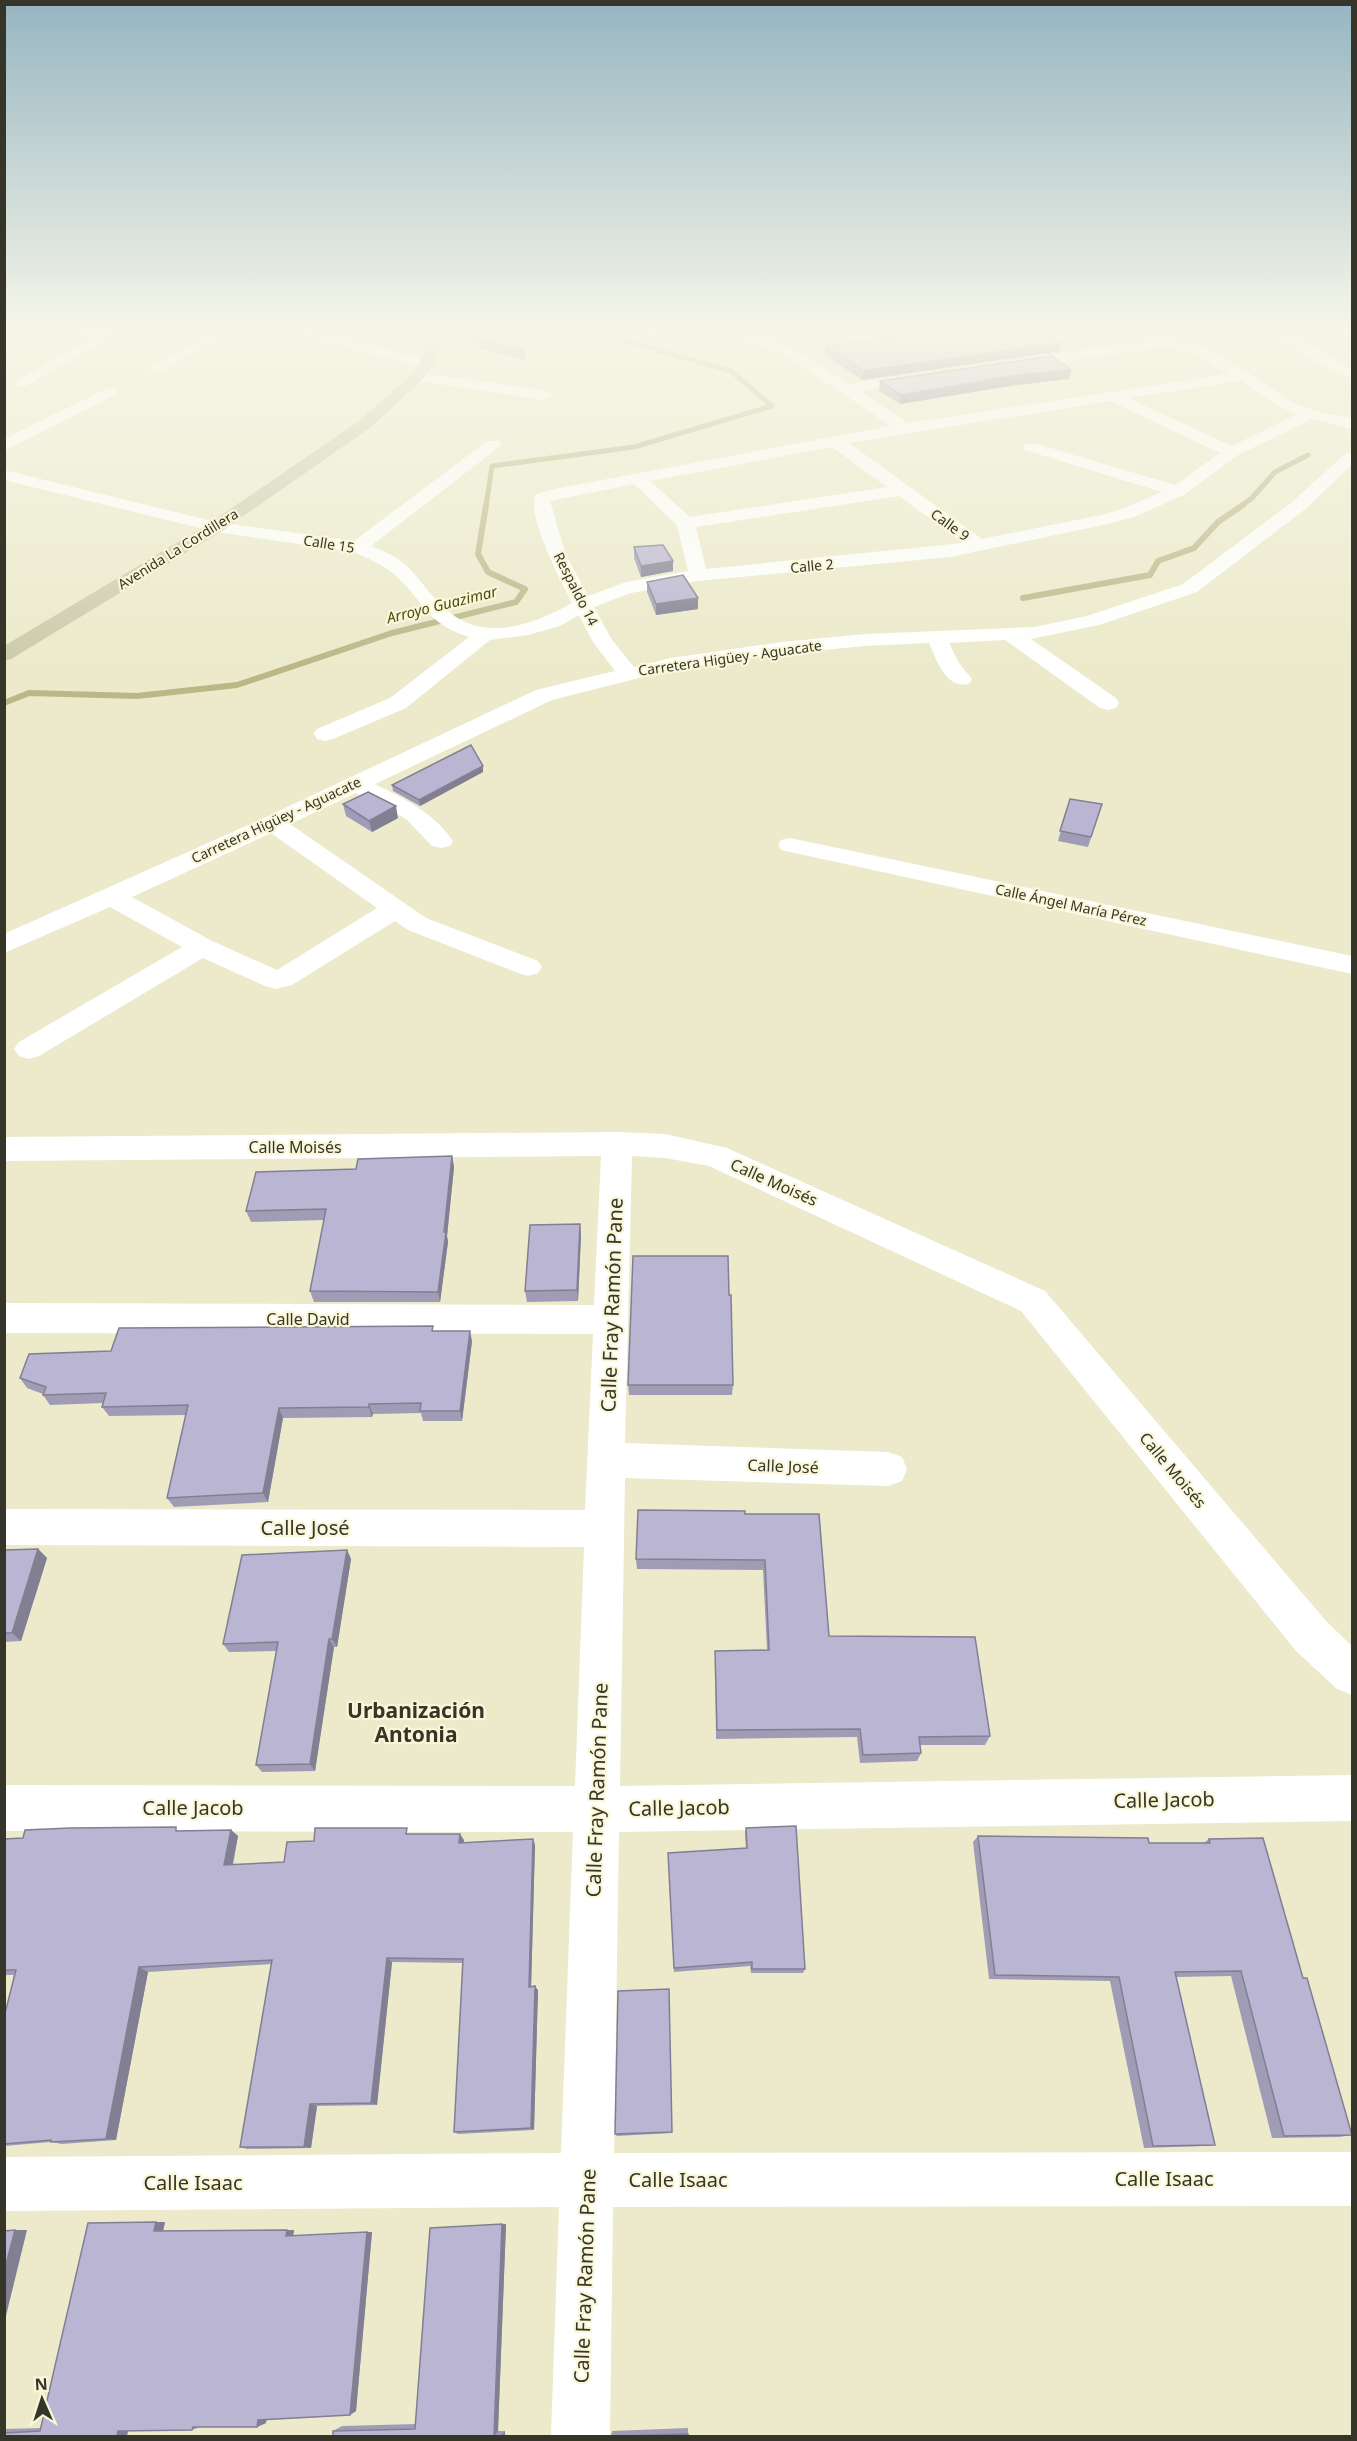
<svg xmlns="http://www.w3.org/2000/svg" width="1357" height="2441" font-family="'Noto Sans',sans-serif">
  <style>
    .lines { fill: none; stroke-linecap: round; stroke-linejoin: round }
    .stream-far1 { stroke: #bbb787; stroke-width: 5 }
    .stream { stroke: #bbb787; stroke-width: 6 }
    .street { fill: #fff; fill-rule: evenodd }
    .secondary { fill: #cccaab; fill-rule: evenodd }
    .wall { fill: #a09cb5 }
    .shaded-wall { fill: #827f93 }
    .building { fill: #bab5d2; stroke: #827f93; stroke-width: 1.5 }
    .labels { text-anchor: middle; stroke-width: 4.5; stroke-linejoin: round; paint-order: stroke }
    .far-street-label { font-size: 14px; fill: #363529; stroke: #f9f7d8 }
    .far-water-label { font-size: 15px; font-style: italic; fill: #504b12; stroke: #f9f7d8 }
    .street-label { font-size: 16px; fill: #363529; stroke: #f9f7d8 }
    .near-street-label { font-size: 20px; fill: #363529; stroke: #f9f7d8 }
    .near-neighbourhood-label { font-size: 21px; font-weight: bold; fill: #363529; stroke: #f9f7d8 }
  </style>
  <rect width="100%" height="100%" fill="#eceacb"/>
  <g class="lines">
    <g class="stream-far1">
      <polyline points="486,506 492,466 634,447 772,406 731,371 612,337 573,330"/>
      <polyline points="1241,506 1252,498 1275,472 1308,455"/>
    </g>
    <g class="stream">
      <polyline points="1023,598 1150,575 1158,561 1194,548 1218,522 1243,505"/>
      <polyline points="4,703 29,693 137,696 237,685 392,633 516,602 525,589 488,572 478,554 486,505"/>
    </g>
    <g class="street">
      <polygon points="117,330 115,335 26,386 21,387 14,383 93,336 4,339 4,331"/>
      <polygon points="216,330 232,330 161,371 156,372 149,368"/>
      <polygon points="290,330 311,330 432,361 434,364 427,368 292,333"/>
      <polygon points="653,330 683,330 676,334 646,337 644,334 646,331"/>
      <path d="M 723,330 C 766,326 814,361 848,384 L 922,374 L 927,375 L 929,378 L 927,381 L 922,382 L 860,391 L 908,423 L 1229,374 L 1195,354 L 1168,346 L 1009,369 L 1002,365 L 1009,361 L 1149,340 L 1144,336 L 1151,332 L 1205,348 L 1249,373 L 1290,401 L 1315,411 L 1352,419 L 1352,429 L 1312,419 L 1238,455 L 1184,495 L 1134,517 L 1103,525 L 950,557 L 698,581 L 631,593 L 594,607 L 612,640 L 634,667 L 671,658 L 782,642 L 865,634 L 1034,627 L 1087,616 L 1183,584 L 1292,502 L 1346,453 L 1352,452 L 1352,465 L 1304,510 L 1197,592 L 1099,625 L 1031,639 L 1116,698 L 1119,703 L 1116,708 L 1108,710 L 1100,708 L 1005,640 L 949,643 L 959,663 L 972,679 L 969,684 C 946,689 937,661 929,643 L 865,646 L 782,654 L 671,670 L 552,700 L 375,784 C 406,800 433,812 453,841 L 450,846 L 441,848 L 432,846 L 406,819 L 356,793 L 290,824 L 426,918 L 538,961 L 542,967 L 538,973 L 528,976 L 518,973 L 408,930 L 395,921 L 292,985 L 275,989 L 265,986 L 203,958 L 39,1056 L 29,1059 L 19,1056 L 14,1049 L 19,1042 L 182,947 L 110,907 L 4,953 L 4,934 L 264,818 L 536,690 L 615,671 L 593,642 L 579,615 L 560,626 L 528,635 L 490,640 L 406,708 L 333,739 L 325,741 L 317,739 L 314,734 L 317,729 L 390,698 L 469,637 C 422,622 424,598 391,572 C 380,563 367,558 354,552 L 216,532 L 4,480 L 4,470 L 216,522 L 354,541 L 487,441 L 499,441 L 501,444 L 499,447 L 371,546 C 384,551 397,557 407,566 C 421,580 432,598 448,611 C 485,643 535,624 572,603 C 562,583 524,512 536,494 L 554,489 L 891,426 L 785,355 L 725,333 ZM 1241,381 L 1280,407 L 1297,414 L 1232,446 L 1128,398 ZM 1110,401 L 1220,453 L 1175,485 L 1037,444 L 1025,444 L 1023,447 L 1025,450 L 1162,492 L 1122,509 L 1101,515 L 982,539 L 849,443 ZM 832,447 L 887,487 L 690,517 L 650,481 ZM 634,484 L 677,525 L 688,571 L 626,582 L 588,596 L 566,555 L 550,501 ZM 899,496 L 963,543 L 706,569 L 696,527 ZM 271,833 L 377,908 L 277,970 L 212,941 L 132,897 Z"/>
      <polygon points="1268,330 1284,330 1352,369 1352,379 1315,361"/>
      <polygon points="417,373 545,390 553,395 545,400 412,380 410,377"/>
      <polygon points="110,387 115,389 118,392 115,395 4,451 4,439"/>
      <polygon points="790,838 1352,956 1352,974 781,850 778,845 781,840"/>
      <polygon points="617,1132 665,1134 727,1148 1045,1291 1326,1621 1352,1646 1352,1695 1337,1689 1296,1651 1021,1311 709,1166 665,1158 632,1156 625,1443 888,1452 902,1457 907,1469 902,1481 888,1486 625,1478 620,1786 1352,1775 1352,1821 619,1832 614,2153 1352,2152 1352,2206 613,2207 610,2436 551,2436 559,2207 4,2211 4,2157 561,2153 573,1832 4,1831 4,1785 575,1786 584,1547 4,1545 4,1509 585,1510 593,1334 4,1333 4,1303 594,1305 601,1156 4,1161 4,1137"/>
    </g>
    <polygon class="secondary" points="426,330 440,330 444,338 434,364 422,380 371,427 222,531 11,659 4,661 4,646 210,523 359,421 412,374 420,363 430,338"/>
  </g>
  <g class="wall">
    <polygon points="464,330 504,330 524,352 525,360 479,348"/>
    <polygon points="785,330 816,330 796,337"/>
    <polygon points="825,347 1060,351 862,380 825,355"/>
    <polygon points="1071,370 1069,379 1016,385 900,404 879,391 880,381"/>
    <polygon points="634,547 673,571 641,577 634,558"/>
    <polygon points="647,582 698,609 656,615 647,592"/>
    <polygon points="483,772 420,806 393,791 392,785"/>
    <polygon points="1070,799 1102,804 1088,847 1058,841"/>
    <polygon points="343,804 398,818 372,832 346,816"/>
    <polygon points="452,1156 454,1167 447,1236 448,1242 440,1302 314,1302 310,1291 324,1220 251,1222 246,1211 356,1169"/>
    <polygon points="581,1235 578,1301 527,1302 525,1291"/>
    <polygon points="435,1331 472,1341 462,1421 423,1421 421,1413 373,1414 372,1417 283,1418 268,1502 174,1507 167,1498 186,1415 109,1416 102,1407 103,1403 50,1405 43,1395 43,1394 27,1388 20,1378 111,1351"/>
    <polygon points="628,1385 733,1385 732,1395 629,1395"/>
    <polygon points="745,1514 829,1636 990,1736 985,1745 920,1745 921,1753 917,1761 860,1763 857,1737 716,1739 715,1651 767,1650 763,1570 637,1569 636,1559"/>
    <polygon points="38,1549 47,1558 21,1641 4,1642 4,1550"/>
    <polygon points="347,1550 351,1559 337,1647 334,1647 315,1771 262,1772 256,1765 277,1651 229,1652 223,1644"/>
    <polygon points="746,1828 805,1969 803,1973 751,1973 750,1966 674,1972 668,1853 746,1848 745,1834"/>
    <polygon points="231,1830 238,1836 233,1865 284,1862 411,1834 464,1840 463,1843 533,1839 535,1845 531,1986 538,1990 534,2130 458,2134 454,2132 463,1963 392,1962 377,2105 317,2106 311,2148 247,2149 240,2147 272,1964 148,1972 116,2140 62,2144 51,2142 4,2146 4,2017 14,1975 4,1975 4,1839 181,1831"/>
    <polygon points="978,1836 1149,1843 1204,1843 1209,1839 1303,1978 1352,2135 1339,2137 1272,2138 1231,1976 1176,1977 1215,2145 1204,2146 1144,2148 1110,1981 989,1979 973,1842"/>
    <polygon points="669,1989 672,2133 617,2136 615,2134"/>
    <polygon points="165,2222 163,2231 294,2230 293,2236 372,2232 356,2411 350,2415 266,2419 266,2423 257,2427 200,2427 192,2430 128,2431 4,2436 4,2429 41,2428"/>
    <polygon points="506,2224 498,2431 505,2431 505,2436 333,2431 342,2426 416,2424"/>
    <polygon points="688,2428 688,2436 611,2436 612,2431"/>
  </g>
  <g class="shaded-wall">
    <polygon points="804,330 816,330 796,337 797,332"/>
    <polygon points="1059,330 1093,330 1058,335"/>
    <polygon points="1061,343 1060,351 862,380 863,371"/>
    <polygon points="1071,370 1069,379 1016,385 900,404 901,395 1018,375"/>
    <polygon points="673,561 673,571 641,577 641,566"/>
    <polygon points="698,598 698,609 656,615 656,604"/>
    <polygon points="483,766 483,772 420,806 419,800"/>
    <polygon points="396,806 398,818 372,832 369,821"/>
    <polygon points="452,1156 454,1167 447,1236 448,1242 440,1302 438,1292"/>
    <polygon points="580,1224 581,1235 578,1301 577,1290"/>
    <polygon points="470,1331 472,1341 462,1421 460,1411"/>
    <polygon points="369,1404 373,1414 372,1417 369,1407"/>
    <polygon points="279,1408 283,1418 268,1502 263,1493"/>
    <polygon points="38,1549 47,1558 21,1641 12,1633"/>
    <polygon points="347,1550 351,1559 337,1647 332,1639"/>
    <polygon points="329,1639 334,1647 315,1771 310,1764"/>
    <polygon points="231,1830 238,1836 231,1871 224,1865"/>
    <polygon points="460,1834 464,1840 463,1849 459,1843"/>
    <polygon points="533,1839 535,1845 531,1990 529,1987"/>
    <polygon points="387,1958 392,1962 377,2105 371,2103"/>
    <polygon points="139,1967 148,1972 116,2140 106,2139"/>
    <polygon points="535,1986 538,1990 534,2130 531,2128"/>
    <polygon points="310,2104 317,2106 311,2148 304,2147"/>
    <polygon points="156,2222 165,2222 163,2231 154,2231"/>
    <polygon points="502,2224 506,2224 498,2431 494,2436"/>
    <polygon points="15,2230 27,2230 4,2324 4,2272"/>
    <polygon points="287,2230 294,2230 293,2236 286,2236"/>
    <polygon points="367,2232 372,2232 356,2411 350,2415"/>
    <polygon points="267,2416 266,2423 257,2427 258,2420"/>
    <polygon points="129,2427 127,2436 117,2436 118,2431"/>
    <polygon points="505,2431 505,2436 501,2436"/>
  </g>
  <g class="building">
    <polygon points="469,330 504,330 524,352 479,340"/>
    <polygon points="793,330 804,330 797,332"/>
    <polygon points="940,330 1036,330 1061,343 863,371 825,347"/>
    <polygon points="1052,356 1071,370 1018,375 901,395 880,381"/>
    <polygon points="663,545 673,561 641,566 634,547"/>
    <polygon points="683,575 698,598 656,604 647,582"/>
    <polygon points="471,745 483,766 419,800 392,785"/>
    <polygon points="368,792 396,806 369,821 343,804"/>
    <polygon points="1070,799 1102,804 1091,837 1060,831"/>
    <polygon points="452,1156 444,1232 446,1232 438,1292 310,1291 326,1209 246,1211 256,1172 356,1169 358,1159"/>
    <polygon points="580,1224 577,1290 525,1291 530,1225"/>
    <polygon points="633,1256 728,1256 729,1295 731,1295 733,1385 628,1385"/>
    <polygon points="433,1326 432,1331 470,1331 460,1411 420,1411 421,1403 369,1404 369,1407 279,1408 263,1493 167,1498 188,1405 102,1407 106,1393 43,1395 46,1387 20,1378 29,1354 111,1351 119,1328"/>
    <polygon points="638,1510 745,1511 745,1514 819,1514 829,1636 975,1637 990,1736 919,1737 921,1753 863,1755 860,1729 717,1730 715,1651 769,1650 765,1560 636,1559"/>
    <polygon points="38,1549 12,1633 4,1633 4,1550"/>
    <polygon points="347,1550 332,1639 329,1639 310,1764 256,1765 278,1642 223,1644 242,1555"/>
    <polygon points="796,1826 805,1969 752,1969 752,1962 674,1968 668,1853 747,1848 746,1828"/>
    <polygon points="176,1827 176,1831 231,1830 224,1865 284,1862 287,1842 314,1841 315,1828 407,1828 406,1834 460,1834 459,1843 533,1839 529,1987 535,1986 531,2128 454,2132 463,1959 387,1958 371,2103 310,2104 304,2147 240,2147 272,1960 139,1967 106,2139 51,2142 51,2140 4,2144 4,2017 16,1970 4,1970 4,1839 23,1838 25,1830 70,1828"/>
    <polygon points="978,1836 1148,1838 1149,1843 1210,1843 1209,1839 1263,1838 1303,1978 1307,1978 1352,2135 1284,2136 1241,1971 1175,1972 1215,2145 1153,2146 1119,1977 995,1975"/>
    <polygon points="669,1989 672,2132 615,2134 618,1991"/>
    <polygon points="156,2222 154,2231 287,2230 286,2236 367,2232 350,2415 258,2420 257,2427 193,2427 192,2430 118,2431 117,2436 4,2436 4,2433 40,2431 88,2223"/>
    <polygon points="502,2224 494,2436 501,2436 333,2436 333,2431 415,2429 430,2228"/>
    <polygon points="15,2230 4,2272 4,2231"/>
    <polygon points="688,2434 688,2436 624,2436"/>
  </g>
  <linearGradient id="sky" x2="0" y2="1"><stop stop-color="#96b5c1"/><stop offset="0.49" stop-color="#f6f6e8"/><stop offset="1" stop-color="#f6f6e8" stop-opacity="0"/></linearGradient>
  <rect width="1357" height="671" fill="url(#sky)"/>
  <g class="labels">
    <g class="far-street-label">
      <text transform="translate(950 525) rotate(36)" y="5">Calle 9</text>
      <text transform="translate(329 544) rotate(9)" y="5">Calle 15</text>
      <text transform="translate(178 549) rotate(-32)" y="5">Avenida La Cordillera</text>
      <text transform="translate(812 566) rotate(-5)" y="5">Calle 2</text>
      <text transform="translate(576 589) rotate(63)" y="5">Respaldo 14</text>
      <text transform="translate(730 658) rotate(-8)" y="5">Carretera Higüey - Aguacate</text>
      <text transform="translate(276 820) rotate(-25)" y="5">Carretera Higüey - Aguacate</text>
      <text transform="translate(1071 905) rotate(12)" y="5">Calle Ángel María Pérez</text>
    </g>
    <g class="far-water-label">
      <text transform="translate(442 605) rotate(-14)" y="5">Arroyo Guazimar</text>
    </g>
    <g class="street-label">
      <text x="295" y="1153">Calle Moisés</text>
      <text transform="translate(774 1182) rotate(24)" y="6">Calle Moisés</text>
      <text x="308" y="1325">Calle David</text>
      <text transform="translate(783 1466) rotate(2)" y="6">Calle José</text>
      <text transform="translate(1173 1470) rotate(50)" y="6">Calle Moisés</text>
    </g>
    <g class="near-street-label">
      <text transform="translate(612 1305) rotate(-88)" y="7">Calle Fray Ramón Pane</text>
      <text x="305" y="1535">Calle José</text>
      <text transform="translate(597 1790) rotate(-88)" y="7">Calle Fray Ramón Pane</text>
      <text transform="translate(1164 1800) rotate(-1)" y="7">Calle Jacob</text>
      <text x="193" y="1815">Calle Jacob</text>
      <text transform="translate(679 1808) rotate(-1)" y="7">Calle Jacob</text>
      <text x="1164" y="2186">Calle Isaac</text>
      <text x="678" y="2187">Calle Isaac</text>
      <text x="193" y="2190">Calle Isaac</text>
      <text transform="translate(585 2276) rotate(-88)" y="7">Calle Fray Ramón Pane</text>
    </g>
    <g class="near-neighbourhood-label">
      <text x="416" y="1718">Urbanización<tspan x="416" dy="24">Antonia</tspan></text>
    </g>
  </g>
  <rect width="1357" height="2441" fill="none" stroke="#363529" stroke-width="12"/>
  <g transform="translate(42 2399) rotate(357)" stroke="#f9f7d8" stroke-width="4.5" paint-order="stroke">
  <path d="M0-4.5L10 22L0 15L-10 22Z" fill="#363529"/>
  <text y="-9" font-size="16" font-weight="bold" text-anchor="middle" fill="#363529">N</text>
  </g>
</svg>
